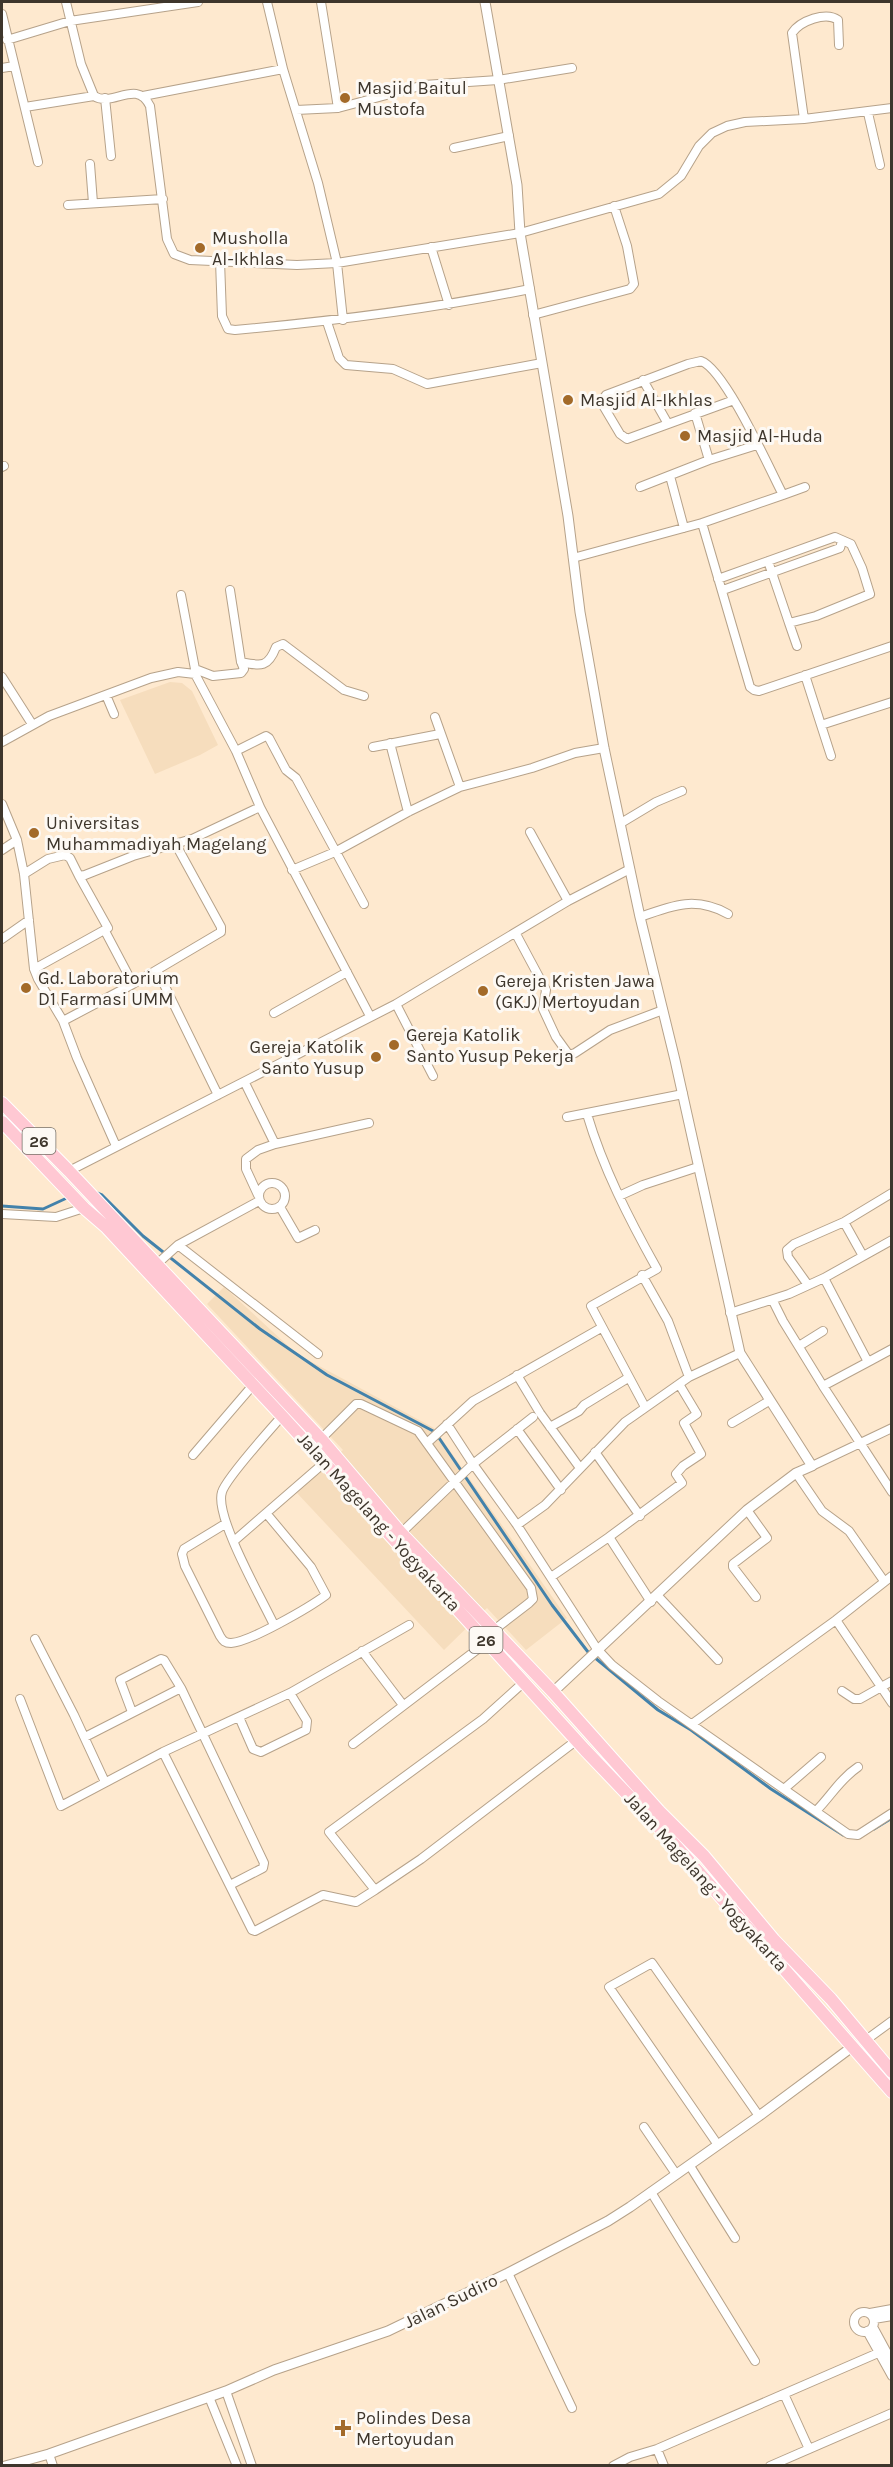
<svg xmlns="http://www.w3.org/2000/svg" width="893" height="2467" viewBox="0 0 893 2467" font-family="Karla,sans-serif">
  <rect width="100%" height="100%" fill="#fee9cf"/>
  <path fill="#f6ddbd" d="M170 682 182 683 192 691 218 745 200 755 155 774 120 700Z
    M224 1287 297 1354 434 1428 567 1618 526 1650 487 1608 444 1650 297 1493 343 1450 207 1304Z"/>
  <g fill="none" stroke-linecap="round" stroke-linejoin="round">
    <path stroke="#4382ab" stroke-width="3" d="M97 1193 102 1195 143 1236 260 1329 327 1375 435 1432 552 1605 588 1652 658 1710 691 1730 771 1789 843 1835
      M2 1206 43 1209 69 1197
      M874 1829 892 1818"/>
    <defs>
      <path id="minor" d="M66 2 81 64 94 96C113 108 136 78 150 106L167 239 174 254 190 260 297 265 337 263 520 233 659 194 681 176 699 146 712 133 727 126 745 122 804 119 892 108
        M267 2 283 69
        M321 2 338 108
        M2 14 38 162
        M7 40 70 21 198 2
        M2 68 14 66
        M143 96 283 69 318 183 337 263 343 320
        M105 98 111 156
        M25 107 94 96
        M296 110 338 108 424 85 498 80 572 68
        M868 113 880 165
        M804 119 792 33C800 21 826 11 838 20L839 45
        M454 148 509 136
        M90 164 93 203
        M68 205 163 199
        M431 247 449 305
        M220 261 222 316 228 329 235 330C334 321 432 309 530 289
        M533 315 630 289 634 284 627 246 614 206
        M327 322 339 358 346 365 393 369 427 384 542 363
        M643 380 668 424
        M695 413 709 460
        M2 467 4 466
        M670 476 684 528
        M640 487 709 460 757 445
        M783 495 805 487
        M702 523 783 495C770 470 725 369 701 361L688 364 606 395 601 402 620 434 627 439 734 400
        M573 558 702 523 750 687 754 690 759 691 892 646
        M718 579 835 537 851 544 862 568 870 594 816 616 789 623 768 561
        M230 590 241 662
        M723 590 840 548 842 541
        M181 595 195 669
        M789 623 797 646
        M195 673V669L213 676 241 673 244 669 241 662C261 666 268 668 276 647L283 644 344 690 364 696
        M805 675 821 725 892 702
        M2 677 32 724
        M106 695 114 714
        M435 717 460 787
        M821 725 831 756
        M2 742 49 716 151 678 178 672 195 674 236 751 260 807 370 1016
        M390 743 408 812
        M373 747 440 734
        M236 751 266 736 269 738 286 770 296 778 364 904
        M2 804 17 840 24 874 34 969 38 979 63 1021 77 1058 116 1146
        M621 823 656 802 682 791
        M530 832 568 901
        M2 850 17 840
        M292 870 335 852 408 812 460 787 532 768 575 753 604 748
        M24 874 48 859 65 855 70 858 79 876 85 875 133 856 192 839 260 807
        M640 917C673 905 696 896 728 914
        M105 931 133 984
        M516 934 546 990 543 1009 556 1037 569 1055 575 1053 610 1030 663 1010
        M2 939 29 920
        M34 969 108 928 79 876
        M157 970 218 1095
        M396 1004 433 1076
        M274 1013 347 972
        M63 1021 133 984 221 932V927L175 843
        M245 1083 275 1144 369 1123
        M587 1114C603 1168 629 1219 657 1269L591 1306 645 1407
        M567 1117 683 1094
        M69 1171 396 1004 568 901 630 869
        M259 1196a13 13 0 1 1 26 0a13 13 0 1 1-26 0Z
        M258 1195 246 1169V1159L258 1150 275 1144
        M619 1196 643 1185 698 1167
        M280 1207 298 1238 315 1230
        M2 1214 56 1217 84 1208
        M844 1222 863 1256
        M178 1245 318 1354
        M157 1264 178 1245 259 1201
        M642 1275 668 1321 689 1377
        M808 1285 788 1257 787 1250 794 1244 844 1222 892 1193
        M773 1301 783 1321 823 1386 868 1362 824 1278
        M730 1313 789 1294 824 1278 892 1240
        M799 1346 823 1331
        M868 1362 892 1349
        M517 1375 540 1413 580 1468
        M823 1386 892 1492
        M533 1417 473 1464 517 1525 597 1649 612 1665 658 1701 848 1834 858 1835 892 1813
        M732 1423 769 1401
        M550 1427 579 1411 584 1405 628 1378
        M517 1429 561 1490
        M321 1439 356 1404H361L418 1431 531 1588 533 1599 529 1603 494 1630
        M427 1443 473 1401 601 1328
        M595 1452 640 1516
        M193 1455 253 1385
        M812 1466 892 1428
        M796 1473 822 1511 849 1531 884 1581
        M747 1510 767 1538 733 1564V1567L756 1597
        M225 1524 184 1549 182 1554 185 1566 220 1636C223 1641 225 1643 231 1643 250 1642 310 1607 326 1595L311 1567 266 1513
        M517 1525 545 1505 625 1422 689 1377 740 1353
        M401 1533 473 1464 447 1424
        M234 1541 325 1462
        M551 1577 609 1537
        M657 1595 718 1660
        M651 1602 609 1537 682 1483 676 1474 683 1466 701 1454 684 1423 697 1414 679 1384
        M836 1620 892 1703
        M274 1625C262 1599 214 1516 222 1492 226 1478 270 1430 282 1416
        M35 1639 74 1715 105 1782
        M362 1651 403 1705
        M842 1691 854 1699H860L892 1681
        M20 1699 61 1806 163 1752 290 1693 409 1625
        M132 1712 120 1680 161 1659 164 1660 181 1688
        M239 1717 253 1749 261 1752 306 1730 307 1721 290 1693
        M692 1724 836 1620 892 1576
        M85 1737 181 1688 264 1863 263 1868 230 1885
        M353 1744 487 1642
        M163 1752 252 1930 255 1931 323 1895 356 1902 375 1890 329 1832 483 1719 524 1682
        M784 1789 821 1757
        M816 1811C831 1796 840 1779 858 1767
        M375 1890 421 1859 577 1740
        M866 2040 892 2021
        M644 2127 676 2174
        M718 2145 609 1987 652 1963 759 2116
        M690 2166 735 2238
        M651 2192 755 2361
        M508 2273 572 2408
        M854 2322a10 10 0 1 1 20 0a10 10 0 1 1-20 0Z
        M870 2313 892 2309
        M874 2319 892 2316
        M873 2327 892 2362
        M867 2331 892 2376
        M226 2391 252 2466
        M784 2394 809 2449
        M209 2397 237 2466
        M657 2449 664 2466
        M49 2454 53 2466
        M613 2466 630 2457 657 2449 885 2350
        M770 2466 892 2413"/>
      <path id="tertiary" d="M485 2 517 185 520 233 568 516 580 612 604 748 640 917 675 1060 740 1353 812 1466 796 1473 747 1510 553 1692
        M5 2466 49 2454 226 2391 274 2370 388 2331 508 2273 608 2221 630 2207 759 2116 852 2047"/>
      <path id="trunk" d="M2 1103 69 1171 321 1439 401 1533 553 1692 659 1811 704 1856 774 1940 831 1999 892 2072
        M2 1122 84 1208 106 1227 282 1416 585 1750 668 1837 892 2092"/>
    </defs>
    <use href="#minor" stroke="#b6a28a" stroke-width="10"/>
    <use href="#tertiary" stroke="#b6a28a" stroke-width="11"/>
    <use href="#trunk" stroke="#fff" stroke-width="14"/>
    <use href="#minor" stroke="#fff" stroke-width="8"/>
    <use href="#tertiary" stroke="#fff" stroke-width="9"/>
    <use href="#trunk" stroke="#ffc8d3" stroke-width="12"/>
  </g>
  <g fill="#a36a29" stroke="#fdf9f4" stroke-width="2">
    <circle cx="345" cy="98" r="6"/>
    <circle cx="200" cy="248" r="6"/>
    <circle cx="568" cy="400" r="6"/>
    <circle cx="685" cy="436" r="6"/>
    <circle cx="34" cy="833" r="6"/>
    <circle cx="26" cy="988" r="6"/>
    <circle cx="483" cy="991" r="6"/>
    <circle cx="394" cy="1045" r="6"/>
    <circle cx="376" cy="1057" r="6"/>
    <path d="M340 2419h6v6h6v6h-6v6h-6v-6h-6v-6h6z"/>
  </g>
  <g text-anchor="middle" stroke-width="6" stroke-linejoin="round" paint-order="stroke">
    <g fill="#fdf9f4" stroke="#777068" stroke-width="1.5">
      <rect x="22.5" y="1128" width="33" height="26" rx="4.5"/>
      <rect x="469.5" y="1627" width="33" height="26" rx="4.5"/>
    </g>
    <g font-size="16" font-weight="bold" fill="#3e362c">
      <text x="39" y="1147">26</text>
      <text x="486" y="1646">26</text>
    </g>
    <g font-size="18" fill="#3e362c" stroke="#fdf9f4" text-anchor="start">
      <text x="357" y="94">Masjid Baitul<tspan x="357" dy="21">Mustofa</tspan></text>
      <text x="212" y="244">Musholla<tspan x="212" dy="21">Al-Ikhlas</tspan></text>
      <text x="580" y="406">Masjid Al-Ikhlas</text>
      <text x="697" y="442">Masjid Al-Huda</text>
      <text x="46" y="829">Universitas<tspan x="46" dy="21">Muhammadiyah Magelang</tspan></text>
      <text x="38" y="984">Gd. Laboratorium<tspan x="38" dy="21">D1 Farmasi UMM</tspan></text>
      <text x="495" y="987">Gereja Kristen Jawa<tspan x="495" dy="21">(GKJ) Mertoyudan</tspan></text>
      <text x="406" y="1041">Gereja Katolik<tspan x="406" dy="21">Santo Yusup Pekerja</tspan></text>
      <text x="364" y="1053" text-anchor="end">Gereja Katolik<tspan x="364" dy="21">Santo Yusup</tspan></text>
      <text x="356" y="2424">Polindes Desa<tspan x="356" dy="21">Mertoyudan</tspan></text>
    </g>
    <g font-size="18" fill="#3e362c" stroke="#fdf9f4">
      <text transform="translate(379 1522) rotate(48)" y="6">Jalan Magelang - Yogyakarta</text>
      <text transform="translate(706 1882) rotate(48)" y="6">Jalan Magelang - Yogyakarta</text>
      <text transform="translate(451 2301) rotate(-26)" y="6">Jalan Sudiro</text>
    </g>
  </g>
  <rect width="893" height="2467" fill="none" stroke="#3e362c" stroke-width="6"/>
</svg>
